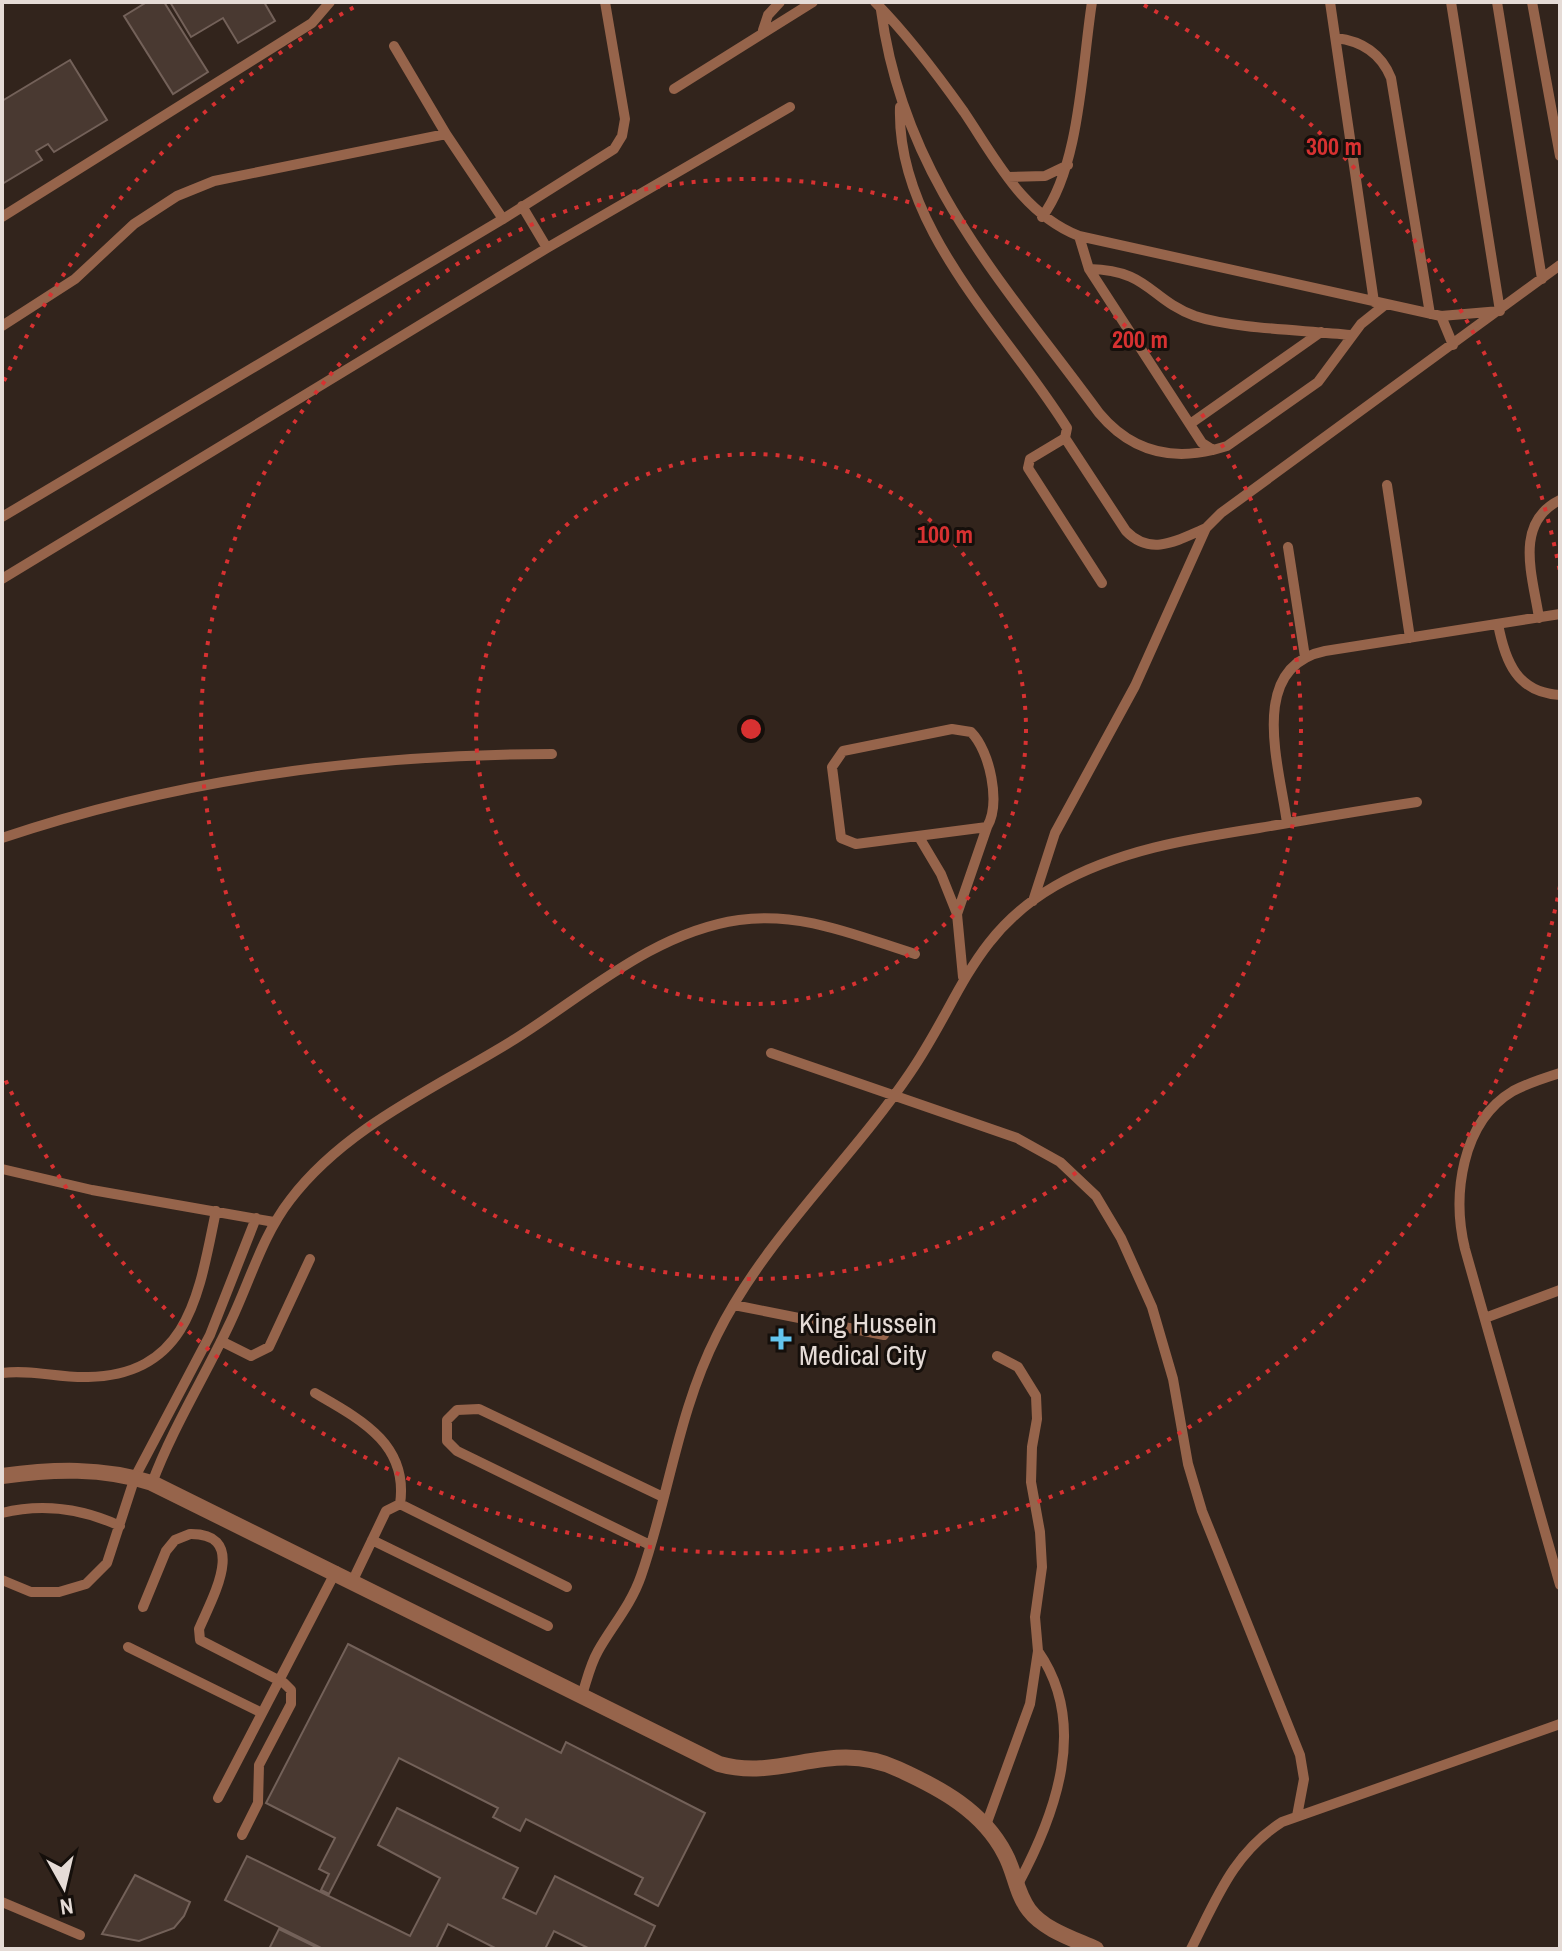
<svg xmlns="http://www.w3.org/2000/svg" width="1562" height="1951" viewBox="0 0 1562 1951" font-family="'Archivo Narrow',sans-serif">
  <rect width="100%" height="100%" fill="#32241c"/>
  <path fill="#493931" stroke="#736159" stroke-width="2" d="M147 2H164L208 72 173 94 124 16Z
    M170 2H264L275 21 238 43 223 18 191 37Z
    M70 60 107 120 54 152 48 144 36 151 42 160 2 184V101Z
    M348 1644 561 1753 566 1742 705 1813 658 1906 635 1894 643 1878 526 1819 520 1831 493 1817 498 1808 399 1758 329 1894 321 1890 329 1874 319 1869 335 1838 266 1803Z
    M397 1808 518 1868 503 1898 536 1914 555 1876 655 1926 644 1949H590L554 1931 545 1949H497L448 1924 436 1949H323L225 1900 247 1856 410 1936 440 1878 378 1845Z
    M135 1875 190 1902 184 1916 174 1928 139 1941 102 1934Z
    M279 1929 320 1949H269Z"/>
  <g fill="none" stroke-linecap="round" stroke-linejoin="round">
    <path stroke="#96644b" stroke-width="10" d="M875 2C908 35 937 74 964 112 997 161 1022 213 1079 236L1441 316 1500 311 1451 2
      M1330 2 1374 302
      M1497 2 1542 279
      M1532 2 1560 156
      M881 10C903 178 1003 282 1099 413 1129 449 1167 461 1213 450
      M763 30 768 15 780 2
      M1336 38C1362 41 1381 53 1391 78L1430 314
      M394 46 446 134 503 219
      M674 89 813 2
      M900 107C896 228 1006 330 1067 428L1065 438 1030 459 1028 468 1102 583
      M1008 177 1045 176 1068 165
      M522 206 547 248
      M2 217 312 23 330 2
      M1042 217C1080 167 1082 65 1092 2
      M1079 236 1089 269 1202 443 1213 450 1227 446 1318 382 1361 324 1386 304
      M1089 269C1149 270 1149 299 1195 316 1234 329 1307 330 1350 335
      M1441 316 1453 345
      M2 326 75 279 134 224 177 196 214 181 446 134
      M1190 424 1321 332
      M1065 438 1126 531C1151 557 1178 540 1206 528
      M1387 485 1410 638
      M2 517 503 219 614 149 622 136 625 119 605 2
      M1288 547 1305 657
      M2 579 547 248 790 107
      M1539 618C1533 577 1513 523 1560 500
      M1498 624C1505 661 1517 693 1560 695
      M952 729 971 732C990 751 1001 803 987 827L856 844 841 838 832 767 843 751Z
      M1287 823C1280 768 1246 667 1325 651L1560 614
      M919 837 941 874 957 914 963 977
      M2 838C181 778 364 754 552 754
      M1033 901 1055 833 1135 686 1206 528 1221 513 1560 265
      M957 914 987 827
      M771 1053 1017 1138 1060 1162 1096 1196 1121 1238 1152 1307 1173 1379 1188 1464 1202 1511 1300 1755 1304 1779 1297 1816
      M1560 1073C1544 1078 1528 1083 1513 1091 1461 1122 1452 1196 1465 1249L1560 1585
      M2 1169 92 1190 274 1222
      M734 1305 884 1335
      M1485 1318 1560 1290
      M221 1341 251 1356 269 1347 310 1259
      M2 1373C31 1369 58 1378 88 1377 190 1375 199 1292 216 1211
      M315 1393C360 1419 409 1444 400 1504
      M152 1483C173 1427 204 1378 229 1325 249 1284 262 1236 290 1200 346 1126 438 1087 515 1039 585 995 654 932 739 920 801 911 857 936 915 954
      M2 1513C43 1503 81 1508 120 1526
      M372 1540 548 1626
      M650 1545 457 1451 447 1441V1420L457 1410 479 1409 663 1497
      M2 1580 31 1592H59L86 1584 107 1563 135 1477 210 1335 256 1218
      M353 1580 386 1511 400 1504 567 1587
      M143 1607 166 1551 175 1540 190 1534C251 1533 210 1602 199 1629L200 1640 284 1683 291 1690V1704L259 1765 258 1803 242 1835
      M128 1647 262 1713
      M582 1695C587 1680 590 1665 598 1651 612 1626 631 1605 641 1576 669 1496 678 1412 717 1335 765 1238 850 1162 910 1073 960 1000 972 934 1055 886 1118 850 1188 839 1259 828 1311 819 1364 810 1417 802
      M218 1798 336 1571
      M986 1825 1030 1704 1038 1651 1035 1617 1042 1567 1040 1532 1031 1482 1032 1447 1037 1419 1036 1396 1018 1367 997 1356
      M1017 1886C1056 1814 1089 1724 1038 1651
      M2 1902 80 1935
      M1191 1949C1216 1900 1233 1853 1282 1822L1560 1724"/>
    <path stroke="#96644b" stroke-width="16" d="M2 1476C53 1469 102 1467 152 1483L719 1764C783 1782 830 1738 898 1769 940 1788 983 1811 1005 1854 1015 1872 1016 1893 1029 1910 1044 1930 1074 1939 1096 1949"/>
  </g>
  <g fill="none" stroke="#d73131" stroke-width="4" stroke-dasharray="4 8">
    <circle cx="751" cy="729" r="275"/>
    <circle cx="751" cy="729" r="550"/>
    <path d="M1560 886A824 824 0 0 1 4 1077M4 381A824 824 0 0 1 358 5M1144 5A824 824 0 0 1 1560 572"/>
  </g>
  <path fill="#64c5ee" stroke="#150f0b" stroke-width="3" d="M777 1327h8v8h8v8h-8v8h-8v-8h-8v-8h8z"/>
  <g text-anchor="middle" stroke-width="6" stroke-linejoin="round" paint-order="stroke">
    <g font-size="28" fill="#e5dbd6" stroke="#150f0b" text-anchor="start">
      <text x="799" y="1333">King Hussein<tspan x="799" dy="32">Medical City</tspan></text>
    </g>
  </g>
  <circle cx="751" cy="729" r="12" fill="#d73131" stroke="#150f0b" stroke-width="4"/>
  <g font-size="24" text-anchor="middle" font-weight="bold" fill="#d73131" stroke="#150f0b" stroke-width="6" stroke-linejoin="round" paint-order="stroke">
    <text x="1334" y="155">300 m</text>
    <text x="1140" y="348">200 m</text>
    <text x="945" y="543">100 m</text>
  </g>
  <rect width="1562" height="1951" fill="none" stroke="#e5dbd6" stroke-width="8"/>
  <g transform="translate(64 1887) rotate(172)" stroke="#150f0b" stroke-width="6" paint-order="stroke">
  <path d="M0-6L14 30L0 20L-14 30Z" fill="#e5dbd6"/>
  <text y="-12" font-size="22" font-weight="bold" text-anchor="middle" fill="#e5dbd6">N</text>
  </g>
</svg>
